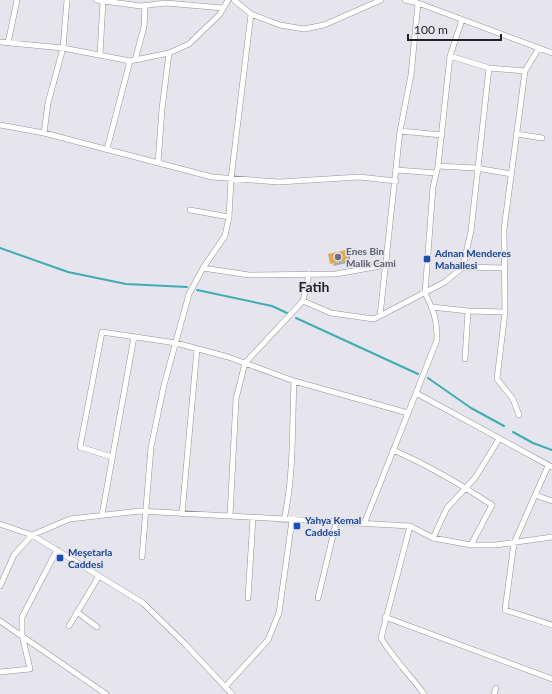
<svg xmlns="http://www.w3.org/2000/svg" width="552" height="694" viewBox="0 0 552 694" font-family="Lato,sans-serif">
  <defs>
    <filter id="shadow"><feDropShadow dx="3.5" dy="2" stdDeviation="0" flood-color="#0004"/></filter>
  </defs>
  <rect width="100%" height="100%" fill="#e6e4ec"/>
  <g fill="none" stroke-linecap="round" stroke-linejoin="round">
    <path stroke="#40acb3" stroke-width="2" d="M0 248 68 272 126 284 187 287
      M197 290 272 306 287 313
      M296 318 418 374
      M428 378 471 408 504 426
      M513 432 533 443 552 450"/>
  </g>
  <path fill="#e0ab54" filter="url(#shadow)" d="M346 250 348 260 330 264 328 254Z"/>
  <g fill="none" stroke-linecap="round" stroke-linejoin="round">
    <defs>
      <path id="minor" d="M96 0 141 6 166 3 223 8
        M234 0 251 14 280 25 304 29 324 25 381 0
        M405 0 418 3 552 53
        M0 42 63 48 130 61 169 53 189 44 220 14 228 0
        M8 43 17 0
        M100 55 103 1
        M450 56 489 68 525 71
        M135 60 144 27 145 5
        M0 125 44 133 212 177 279 182 359 177 396 181
        M400 131 442 135
        M44 133 48 103 63 48 67 0
        M517 134 542 138
        M107 149 130 61
        M158 163 162 109 169 53
        M438 166 476 168 511 174
        M397 170 436 173
        M190 210 229 217
        M463 267 471 231 489 68
        M203 268 249 275 336 274 386 265
        M303 301 331 313 374 319 445 282 463 267 505 268
        M432 307 468 311 505 312
        M380 316 400 131 411 75 418 3
        M465 359 468 311
        M416 393 552 467
        M519 415 513 399 497 379 505 312 504 229 525 71 539 48
        M393 450C428 465 460 484 492 505L471 545
        M112 457 80 447 102 332 176 343 228 357 294 381 408 413
        M548 466 514 543 505 610 552 625
        M535 495 552 501
        M182 514 197 349
        M102 515 134 337
        M230 516 236 399 245 363 303 301 309 274
        M284 520C294 475 292 426 294 381
        M0 524 32 535 143 603 184 643 232 694
        M364 524 437 340C437 320 434 311 425 293L433 187 438 166 450 56 462 20
        M410 526 381 638C393 658 410 675 424 694
        M433 538 447 508 475 478 499 439
        M142 557 151 447 164 385 189 294 203 268 225 236 229 217 231 179 251 14
        M0 586 14 555 32 535 70 519 140 511 410 526 433 538 471 545H496L552 537
        M248 598 253 518
        M318 598 336 523
        M77 612 97 627
        M385 617 552 679
        M0 621 106 694
        M69 626 99 576
        M0 672 30 669 22 635V617L57 550
        M225 687 268 640 279 613 292 520
        M494 694 496 688"/>
    </defs>
    <use href="#minor" stroke="#939299" stroke-width="6"/>
    <use href="#minor" stroke="#fff" stroke-width="5"/>
  </g>
  <circle fill="#6b7280" stroke="#e6e4ec" stroke-width="1.5" cx="338" cy="257" r="4"/>
  <g fill="#1a4fb4" stroke="#e6e4ec" stroke-width="1.5">
    <rect x="423" y="255" width="8" height="8" rx="2"/>
    <rect x="293" y="522" width="8" height="8" rx="2"/>
    <rect x="56" y="554" width="8" height="8" rx="2"/>
  </g>
  <g text-anchor="middle" stroke-width="3" stroke-linejoin="round" paint-order="stroke">
    <g font-size="10" font-weight="bold" fill="#5b616d" stroke="#e6e4ec" text-anchor="start">
      <text x="346" y="255">Enes Bin<tspan x="346" dy="12">Malik Cami</tspan></text>
    </g>
    <g font-size="10" font-weight="bold" fill="#164399" stroke="#e6e4ec" text-anchor="start">
      <text x="435" y="257">Adnan Menderes<tspan x="435" dy="12">Mahallesi</tspan></text>
      <text x="305" y="524">Yahya Kemal<tspan x="305" dy="12">Caddesi</tspan></text>
      <text x="68" y="556">Meşetarla<tspan x="68" dy="12">Caddesi</tspan></text>
    </g>
    <g font-size="14" font-weight="bold" fill="#232325" stroke="#e6e4ec">
      <text x="314" y="292">Fatih</text>
    </g>
  </g>
  <path d="M408 34v6h93v-6" fill="none" stroke="#232325" stroke-width="2"/>
  <text x="414" y="34" font-size="12" fill="#232325" stroke="#e6e4ec" stroke-width="3" paint-order="stroke">100 m</text>
</svg>
